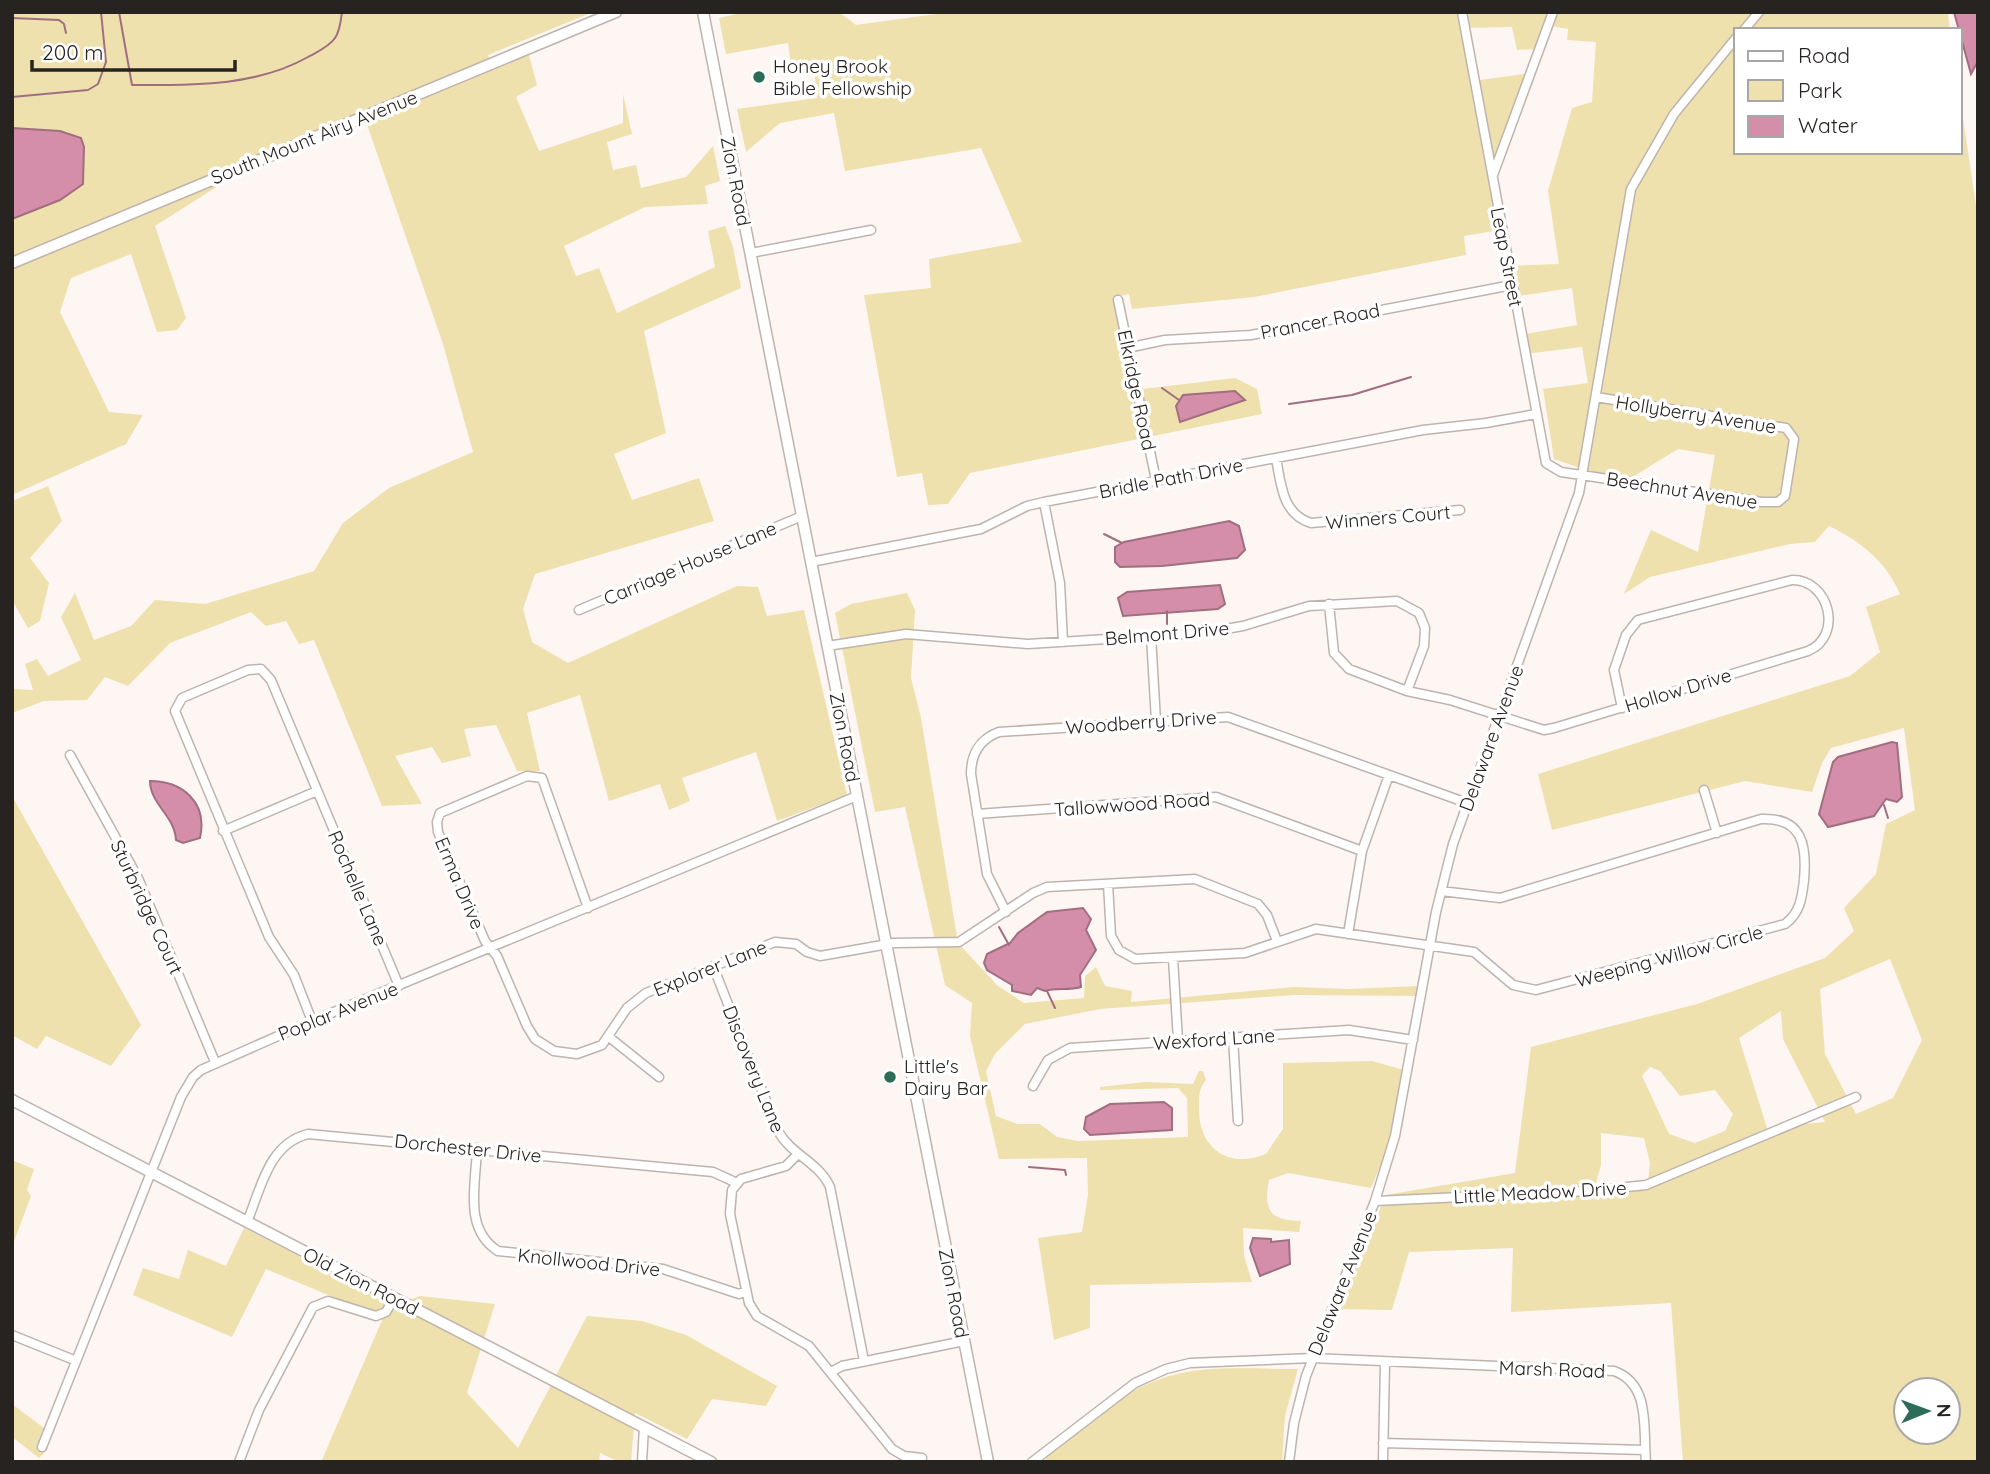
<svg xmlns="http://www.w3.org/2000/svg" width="1990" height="1474" viewBox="0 0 1990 1474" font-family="Quicksand,sans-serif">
  <rect width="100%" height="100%" fill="#fef6f3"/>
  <path fill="#eee1ad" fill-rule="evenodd" d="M12 12H593L488 55 491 63 527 48 537 85 516 97 539 151 623 123V94L632 134 607 142 613 170 636 165 641 188 686 177 713 146 720 181 705 186 708 204 645 207 564 246 576 276 599 268 617 313 715 267 708 231 725 226 733 247 741 288 644 331 666 433 614 454 632 500 699 478 714 521 535 574 523 609 532 642 568 663 737 586 758 587 767 616 804 610 847 795 777 821 756 752 682 778 690 801 669 810 660 784 609 801 580 695 527 713 540 771H517L496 725 464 729 471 756 442 763 432 747 395 756 422 804 382 806 314 640 299 644 286 621 266 626 251 612 170 643 128 686 105 677 87 700 44 701 12 713V689L33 690 25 664 37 659 48 676 81 660 61 617 75 593 94 640 131 626 155 600 205 604 314 571 343 523 389 488 473 452 443 344 364 116 264 157 155 226 186 318 177 330 157 332 131 254 71 278 60 312 109 412 143 415 126 444 12 495Z
    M746 12H839L856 25 950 12H1948L1950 30H1736V152H1960V98L1978 219V1462H1683L1671 1303 1511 1312 1513 1248 1409 1252 1392 1310 1338 1309 1386 1195 1515 1173 1531 1047 1697 1004 1825 958 1854 931 1844 908 1876 874 1886 824 1915 810 1904 728 1831 748 1822 763 1812 792 1745 781 1552 830 1538 774 1850 676 1880 652 1866 607 1900 594C1886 561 1860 541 1829 526L1815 542 1790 544 1650 577 1624 594 1651 530 1698 552 1715 455 1678 449 1626 481 1583 474 1577 467 1554 459 1543 389 1588 383 1582 347 1525 354 1520 335 1577 325 1572 288 1513 297 1507 266 1559 264 1548 191 1572 108 1592 102 1596 42 1567 40 1568 29 1545 25 1540 49 1517 50 1512 27 1463 28 1473 81 1531 73 1491 181 1500 230 1464 236 1466 255 1254 297 1132 309 1129 294 1115 297 1134 390 1235 378 1257 389 1262 414 970 473 948 504 928 505 922 473 897 477 864 295 931 288 929 259 1022 242 981 148 845 171 834 113 780 123 746 152 737 109 817 98 814 71 792 73 788 43 726 54 719 18ZM1890 959 1922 1040 1893 1098 1856 1114 1825 1054 1820 989ZM1781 1011 1783 1039 1825 1122 1767 1128 1739 1038ZM1650 1067 1660 1071 1680 1096 1715 1090 1733 1114 1725 1131 1695 1143 1669 1134 1642 1076ZM1601 1133 1644 1138 1650 1163 1648 1182 1595 1187 1601 1165ZM1906 1390H1948V1432H1906Z
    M48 486 62 521 30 558 49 583 40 621 28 628 12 600V501Z
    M907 593 915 610 911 678 921 718 958 943 998 986 1024 1003 1084 998 1085 976 1096 967 1105 986 1132 991 1131 1002 1294 987 1347 989 1418 986 1416 996 1294 995 1100 1009 1025 1024 995 1054 986 1071 996 1116 1017 1124H1040L1057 1137 1078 1141 1188 1137 1187 1098 1178 1088 1100 1090V1087L1145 1082 1193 1084 1199 1071H1203L1206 1080C1198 1090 1199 1098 1199 1111 1200 1150 1230 1169 1266 1154L1283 1129V1063L1372 1061 1404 1070 1387 1150 1371 1188 1288 1173 1269 1180C1263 1210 1270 1221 1301 1221L1299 1232 1243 1228 1244 1256 1252 1282 1090 1285V1328L1054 1340 1038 1238 1082 1232 1088 1195 1087 1158 999 1159 970 1036 972 1003 945 985 905 807 875 812 835 613 851 604Z
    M12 796 141 1025 111 1066 46 1036 37 1049 12 1035Z
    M12 1160 34 1169 27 1190 31 1196 12 1247Z
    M244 1228 395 1305 420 1296 495 1304 467 1393 518 1448 587 1316 642 1321 686 1335 777 1386 766 1406 712 1399 687 1439 635 1413 631 1462H619L600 1453 599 1462H321L383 1318 266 1269 232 1337 133 1295 143 1268 179 1279 188 1250 226 1266Z
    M1298 1369 1285 1416 1282 1462H1046L1044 1450C1090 1416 1142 1375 1201 1370 1233 1367 1266 1369 1298 1369Z
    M12 1404 48 1431V1449L39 1458 12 1437Z"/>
  <path fill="#d58ea9" stroke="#a16e80" stroke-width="2" d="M1954 12H1978V61L1971 74Z
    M12 128 60 131 81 138 84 147 83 184 60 200 12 219Z
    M1235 391 1245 400 1180 422 1176 406 1183 395Z
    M1229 521 1239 526 1245 550 1237 558 1162 566 1120 567 1115 562V547L1124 542Z
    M1220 585 1225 604 1218 609 1123 616 1118 598 1127 592Z
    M1892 742 1897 743 1902 797 1897 802 1886 799 1874 816 1828 827 1819 814 1833 762 1838 757Z
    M150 781C182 781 208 802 200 838L183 843 176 840C175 816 150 804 150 781Z
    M1083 908 1091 919 1086 930 1096 950 1080 975 1081 987C1068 991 1057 987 1045 991L1037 988 1031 995 1012 991V985L987 970 984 963 987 954 1010 943 1018 933 1047 912Z
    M1164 1102 1172 1108V1130L1090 1135 1084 1129 1086 1117 1110 1104Z
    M1253 1238 1271 1239V1242L1289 1240 1290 1264 1260 1276 1250 1248Z"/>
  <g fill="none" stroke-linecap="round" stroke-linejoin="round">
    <path stroke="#a16e80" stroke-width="2" d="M119 12 132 85C191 85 255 87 308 57 317 52 329 47 335 38 340 31 341 20 342 12
      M12 18 59 20 64 24 66 33
      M12 97 88 90 98 84 106 62 101 12
      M1162 388 1179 400
      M1289 404 1352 395 1411 377
      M1104 534 1122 543
      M1167 611V624
      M1884 805 1888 818
      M999 927 1009 945
      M1047 991 1055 1008
      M1029 1167 1065 1170 1066 1175"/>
    <defs>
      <path id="minor" d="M1462 12 1546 463 1561 472 1762 502H1778L1785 496 1794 439 1786 428 1596 397
        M1744 30 1759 12
        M1493 175 1553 12
        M751 253 871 230
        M1118 300 1156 480
        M1127 348 1165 340 1251 335 1512 285
        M1276 458C1281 484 1282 514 1311 523L1460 510
        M1044 502 1060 583 1063 642
        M811 562 981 529 1027 506 1044 502 1423 430 1486 423 1536 414
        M1329 604 1334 653 1349 669 1407 691 1450 700 1544 730 1554 728 1808 651C1844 636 1829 579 1792 580L1638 620 1626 635 1614 670 1622 708
        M579 610 802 516
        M1151 636 1156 721
        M827 646 906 634 1028 644 1202 633 1243 626 1309 606 1397 601 1419 613 1425 628 1424 646 1407 691
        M70 755 138 878 215 1062
        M1704 790 1717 833
        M977 814 1216 797 1362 851
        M223 831 317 791
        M1108 884 1111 936 1119 950 1135 959 1245 953 1316 929 1474 952 1513 985 1536 990 1785 924C1800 913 1802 898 1804 880 1807 846 1803 817 1761 819L1500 898 1441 891
        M588 908 542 778 527 776 440 813 437 822 438 832 485 941 497 956 527 1026 535 1039 554 1051 577 1054 602 1045 627 1008 646 993 775 942 796 944 807 952 820 956 894 943 959 942 1033 893 1047 887 1195 879 1258 904 1267 915 1277 941
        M1006 912 987 874 971 774C971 754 980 739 999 732L1228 717 1467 803
        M1348 934 1362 851 1389 775
        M1173 958 1178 1041
        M713 966 778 1131C791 1155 819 1162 830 1187L864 1361
        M312 1021 294 975 269 937 175 711 182 698 248 670 261 669 271 680 399 986
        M609 1037 659 1077
        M1233 1038 1238 1121
        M1033 1086 1048 1060 1070 1048 1349 1030 1413 1040
        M477 1148C476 1184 463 1229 498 1251L663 1269 739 1294 746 1291
        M798 1154 786 1166 741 1179 732 1190 730 1214 749 1303 757 1316 809 1346 892 1449 904 1456 922 1458
        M1375 1201 1589 1191 1646 1185 1856 1097
        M247 1222C261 1189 268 1144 308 1134L713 1172 737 1183
        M12 1335 74 1360
        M831 1372 842 1366 964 1341
        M1383 1443 1645 1450
        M42 1447 181 1097 193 1077 201 1070 312 1021 857 796
        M239 1462 259 1410 313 1307 328 1301 376 1316 386 1312 394 1298
        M642 1462 644 1427
        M1032 1462 1135 1383 1166 1369 1190 1363 1312 1358 1614 1371C1651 1384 1643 1429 1646 1462
        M1289 1462 1294 1423 1306 1376 1375 1201 1395 1136 1436 912 1453 844 1579 493 1631 189 1674 114 1736 38
        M1383 1462 1385 1363"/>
      <path id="tertiary" d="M703 12 988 1462
        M12 263 616 12
        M12 1100 711 1462"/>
    </defs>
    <use href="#minor" stroke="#bfb3ae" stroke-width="11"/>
    <use href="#tertiary" stroke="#bfb3ae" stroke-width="13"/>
    <use href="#minor" stroke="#fff" stroke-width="8"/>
    <use href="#tertiary" stroke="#fff" stroke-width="10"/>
  </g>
  <g fill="#2d6c59" stroke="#fff" stroke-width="2.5">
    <circle cx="759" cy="77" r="7"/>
    <circle cx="890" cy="1077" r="7"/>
  </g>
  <g text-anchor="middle" stroke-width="7" stroke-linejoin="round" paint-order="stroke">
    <g font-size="19" fill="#272321" stroke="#fff" text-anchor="start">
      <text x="773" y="73">Honey Brook<tspan x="773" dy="22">Bible Fellowship</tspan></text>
      <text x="904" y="1073">Little's<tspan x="904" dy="22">Dairy Bar</tspan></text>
    </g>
    <g font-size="19" fill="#272321" stroke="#fff">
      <text transform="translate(314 137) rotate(-22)" y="7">South Mount Airy Avenue</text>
      <text transform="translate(736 181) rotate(79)" y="7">Zion Road</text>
      <text transform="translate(1507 257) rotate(79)" y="7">Leap Street</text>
      <text transform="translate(1320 321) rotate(-11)" y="7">Prancer Road</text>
      <text transform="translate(1137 390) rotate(78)" y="7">Elkridge Road</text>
      <text transform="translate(1696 414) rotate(9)" y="7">Hollyberry Avenue</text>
      <text transform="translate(1171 478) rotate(-11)" y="7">Bridle Path Drive</text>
      <text transform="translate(1682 490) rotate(9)" y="7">Beechnut Avenue</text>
      <text transform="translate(1388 517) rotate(-5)" y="7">Winners Court</text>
      <text transform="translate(690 563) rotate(-23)" y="7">Carriage House Lane</text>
      <text transform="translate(1167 633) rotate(-5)" y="7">Belmont Drive</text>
      <text transform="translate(1678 690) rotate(-17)" y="7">Hollow Drive</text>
      <text transform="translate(1141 722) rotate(-4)" y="7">Woodberry Drive</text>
      <text transform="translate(845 737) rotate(79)" y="7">Zion Road</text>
      <text transform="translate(1491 738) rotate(-70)" y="7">Delaware Avenue</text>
      <text transform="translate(1132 804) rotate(-4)" y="7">Tallowwood Road</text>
      <text transform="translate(460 883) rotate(67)" y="7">Erma Drive</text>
      <text transform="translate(358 888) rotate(67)" y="7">Rochelle Lane</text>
      <text transform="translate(147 907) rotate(65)" y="7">Sturbridge Court</text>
      <text transform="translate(1669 956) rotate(-15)" y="7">Weeping Willow Circle</text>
      <text transform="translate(710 968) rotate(-22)" y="7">Explorer Lane</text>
      <text transform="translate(338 1011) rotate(-22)" y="7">Poplar Avenue</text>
      <text transform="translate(1214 1039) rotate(-4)" y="7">Wexford Lane</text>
      <text transform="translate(754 1069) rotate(68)" y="7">Discovery Lane</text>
      <text transform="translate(468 1148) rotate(6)" y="7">Dorchester Drive</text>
      <text transform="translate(1540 1192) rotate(-3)" y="7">Little Meadow Drive</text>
      <text transform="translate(589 1262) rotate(6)" y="7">Knollwood Drive</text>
      <text transform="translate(361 1281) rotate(27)" y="7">Old Zion Road</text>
      <text transform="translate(1342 1283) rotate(-68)" y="7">Delaware Avenue</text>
      <text transform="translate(954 1293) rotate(79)" y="7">Zion Road</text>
      <text transform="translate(1552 1369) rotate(2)" y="7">Marsh Road</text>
    </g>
  </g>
  <rect width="1990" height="1474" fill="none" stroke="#272321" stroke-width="28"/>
  <rect x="1734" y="28" width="228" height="126" fill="#ffffff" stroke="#a9a7a6" stroke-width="2"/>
  <rect x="1748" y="51" width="35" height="10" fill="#ffffff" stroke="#a9a7a6" stroke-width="2"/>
  <text x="1798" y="63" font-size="21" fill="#272321">Road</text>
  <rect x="1748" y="80" width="35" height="21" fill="#eee1ad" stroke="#a9a7a6" stroke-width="2"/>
  <text x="1798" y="98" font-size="21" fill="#272321">Park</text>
  <rect x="1748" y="116" width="35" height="21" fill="#d58ea9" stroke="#a9a7a6" stroke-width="2"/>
  <text x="1798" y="133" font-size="21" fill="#272321">Water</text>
  <g transform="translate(1927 1411) rotate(89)"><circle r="33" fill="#ffffff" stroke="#a9a7a6" stroke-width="2"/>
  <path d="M0-5L12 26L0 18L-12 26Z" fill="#2d6c59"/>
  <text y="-10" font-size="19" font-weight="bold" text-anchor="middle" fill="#272321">N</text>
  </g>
  <path d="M32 60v10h203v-10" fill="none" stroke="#272321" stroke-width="3.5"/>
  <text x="42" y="60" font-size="21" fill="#272321" stroke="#ffffff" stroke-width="5" paint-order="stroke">200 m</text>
</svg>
